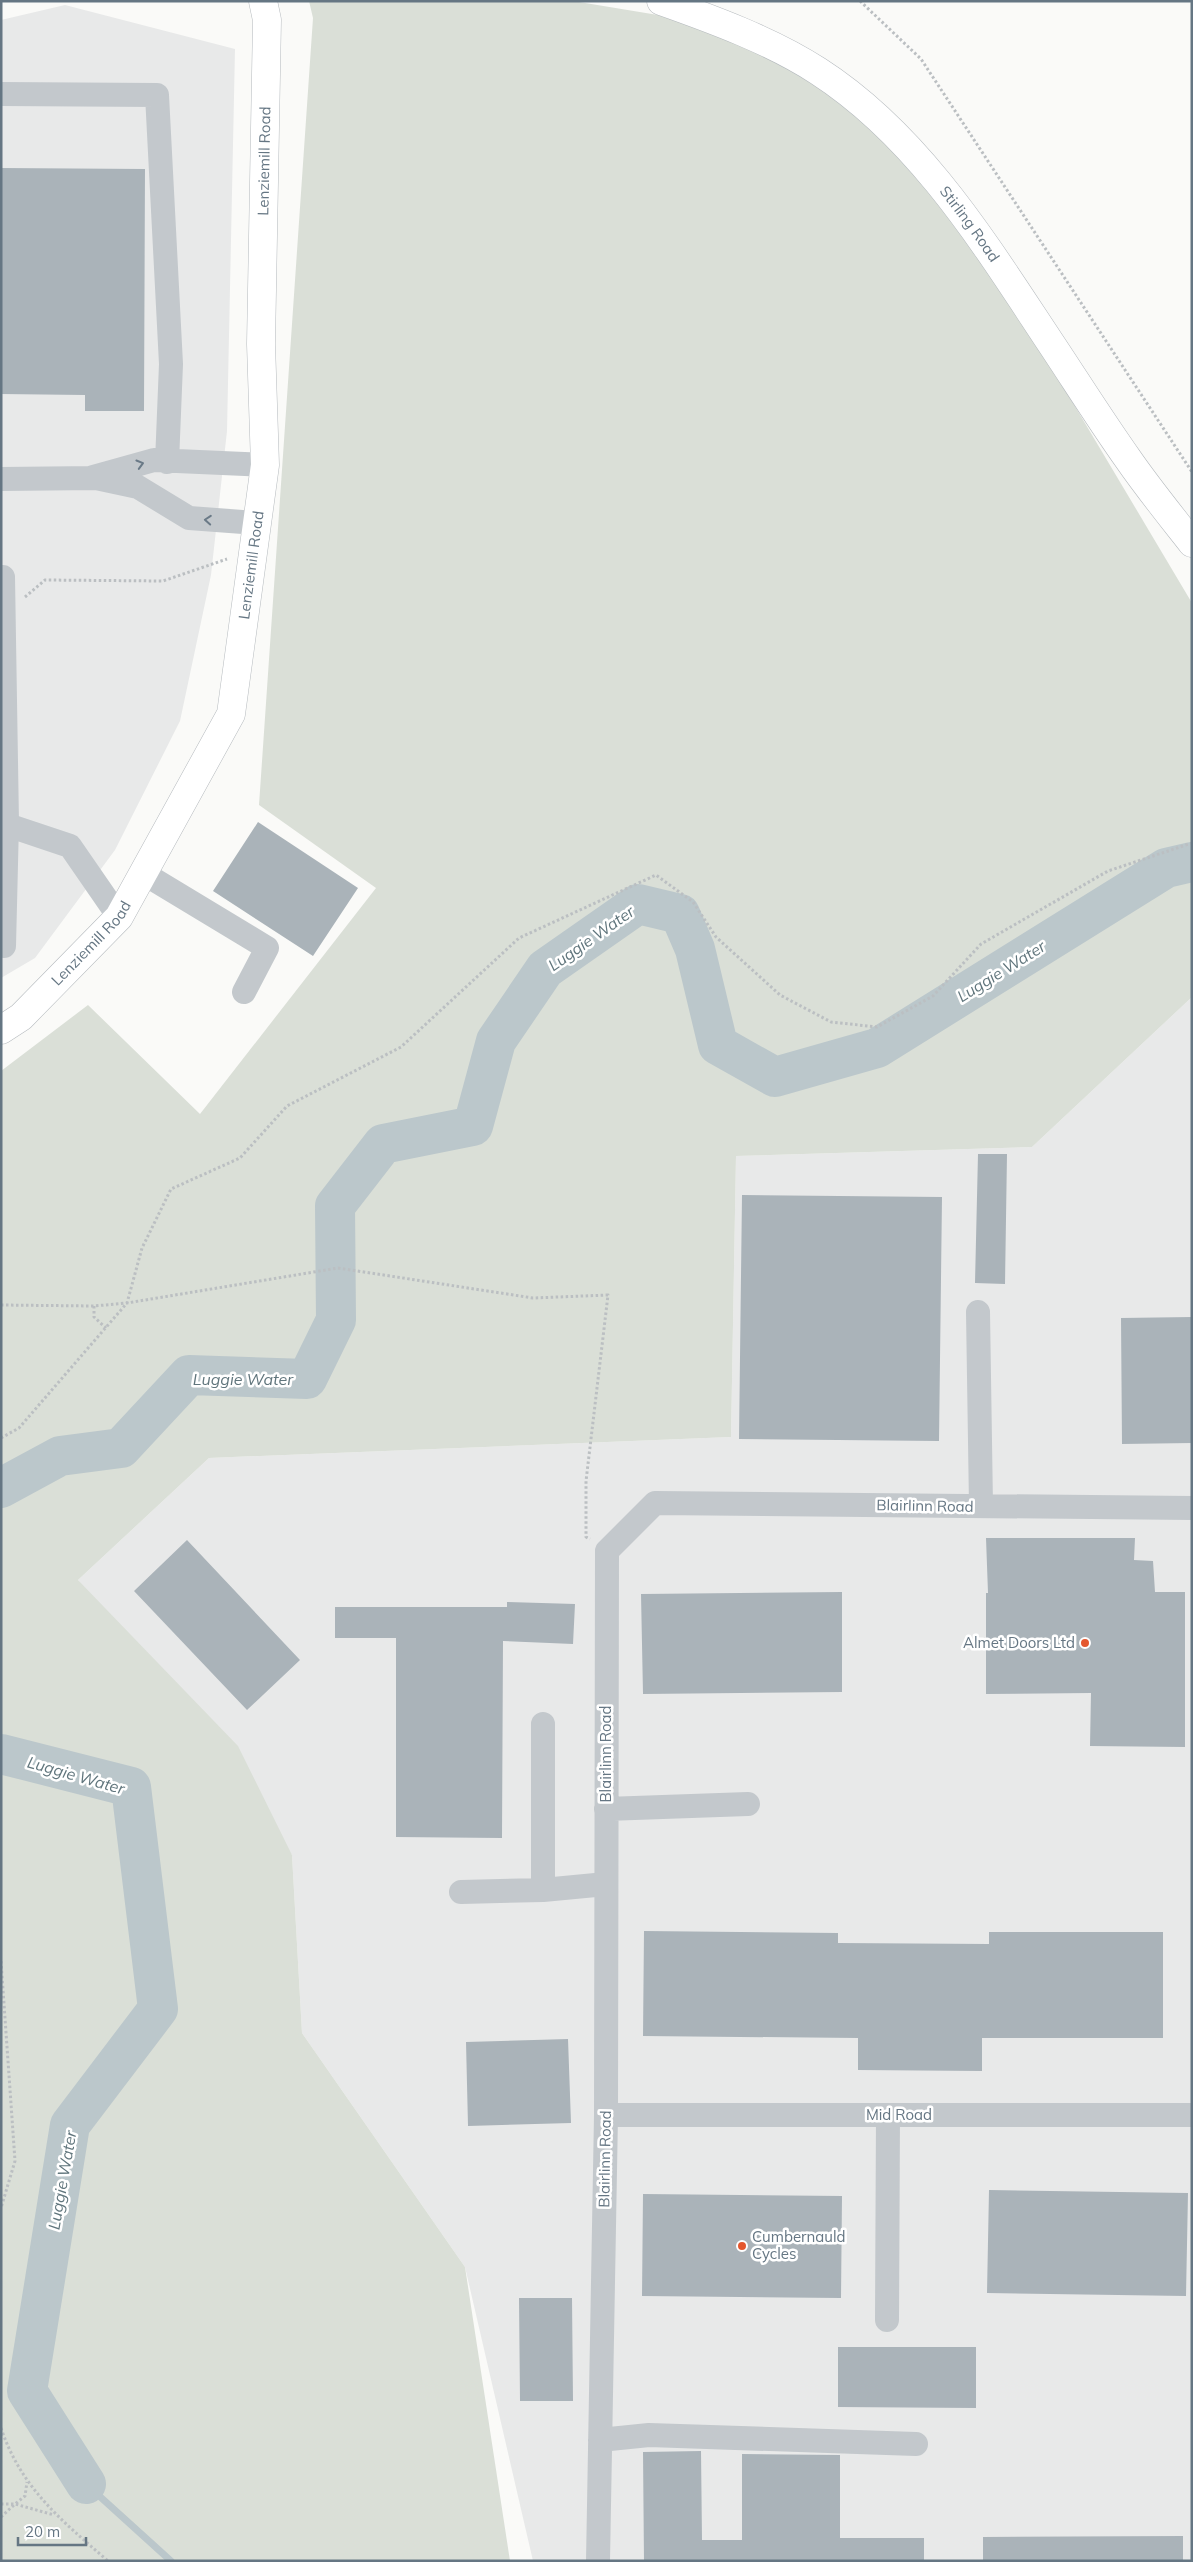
<svg xmlns="http://www.w3.org/2000/svg" width="1193" height="2562" viewBox="0 0 1193 2562" font-family="Mulish,sans-serif">
  <rect width="100%" height="100%" fill="#fafaf8"/>
  <path fill="#e8e9e9" d="M65 5 235 49 227 431 211 575 180 721 115 850 35 958 1 978V20Z
    M1192 997V2561H533L465 2267 302 2033 292 1855 78 1580 209 1458 731 1437 736 1156 1032 1147Z"/>
  <path fill="#dadfd7" d="M309 1H573L664 16 773 58 862 117 927 178 1001 282 1192 603V997L1032 1147 736 1156 731 1437 209 1458 78 1580 238 1746 292 1855 302 2033 465 2267 510 2561H1V1071L88 1005 200 1114 376 888 259 805 313 18Z"/>
  <g fill="none" stroke-linecap="round" stroke-linejoin="round">
    <path stroke="#bbc7cb" stroke-width="7" d="M86 2484 171 2561"/>
    <path stroke="#bbc7cb" stroke-width="40" d="M1 1488 60 1456 121 1448 189 1375 307 1379 336 1320 335 1206 383 1144 473 1126 496 1041 545 969 638 904 680 914 695 949 718 1045 775 1077 877 1048 1166 868 1192 862
      M1 1754 131 1787 158 2009 70 2125 27 2391 86 2484"/>
  </g>
  <path fill="#aab3b9" d="M1 168 145 169 144 411H85V395L1 394Z
    M258 822 358 888 313 956 213 891Z
    M978 1154H1007L1005 1284 975 1283Z
    M742 1195 942 1197 939 1441 739 1439Z
    M1192 1317V1443L1122 1444 1121 1318Z
    M986 1538H1135L1134 1560 1153 1561 1155 1592H1185V1747L1090 1746 1091 1693 986 1694V1593H988Z
    M187 1540 300 1660 247 1710 134 1591Z
    M842 1592V1692L643 1694 641 1594Z
    M507 1602 575 1604 573 1644 503 1641 502 1838 396 1837V1638H335V1607H507Z
    M644 1931 838 1933V1943L989 1944V1932H1163V2038H982V2071L858 2070V2038L643 2036Z
    M568 2039 571 2123 468 2126 466 2042Z
    M989 2190 1188 2193 1186 2296 987 2293Z
    M643 2194 842 2196 841 2298 642 2296Z
    M519 2298H572L573 2401H520Z
    M838 2347H976V2408L838 2407Z
    M701 2451 702 2540H742V2454L840 2455V2538H924V2561H644L643 2452Z
    M1183 2536V2561H983V2537Z"/>
  <g fill="none" stroke-linecap="round" stroke-linejoin="round">
    <defs>
      <g id="major">
        <path id="s1" d="M661 1C712 19 772 41 818 71 919 136 985 244 1050 342 1076 381 1101 421 1128 459 1148 488 1170 515 1192 543"/>
        <path id="s2" d="M1 1030 21 1017 119 917 231 714 265 465 261 344 267 20 263 1"/>
      </g>
    </defs>
    <use href="#major" stroke="#b5babe" stroke-width="29"/>
    <path stroke="#bbbfc2" stroke-width="3" stroke-dasharray="2.5 2.5" stroke-linecap="butt" d="M860 1 921 59 1192 472
      M25 597 45 580 163 581 227 559
      M1 1305 94 1306 127 1303 338 1268 533 1298 608 1295 586 1481V1537L590 1539
      M94 1306V1317L106 1328
      M1 1438 19 1428 127 1303 142 1248 171 1189 240 1158 287 1106 401 1047 519 938 656 875 693 902 716 937 780 995 831 1022 877 1027 933 996 981 944 1108 871 1192 843
      M1 1961 15 2161 1 2208
      M1 2428C21 2488 62 2521 108 2561
      M1 2504H15L25 2496 27 2482
      M1 2517 15 2504 54 2515"/>
    <path stroke="#c3c8cc" stroke-width="24" d="M1 94 157 95 171 364 167 462
      M93 477 154 460 265 465
      M96 478 138 487 189 518 257 523
      M1 479 97 478
      M3 577 7 823 4 946
      M1 823 70 846 119 917
      M143 873 267 948 244 992
      M978 1312 981 1506
      M543 1724V1890
      M606 1809 748 1804
      M461 1892 543 1890 606 1884
      M606 2115H1192
      M887 2320 888 2115
      M600 2440 649 2435 916 2444
      M598 2561 606 2115 607 1551 655 1503 1192 1508"/>
    <use href="#major" stroke="#fff" stroke-width="28"/>
  </g>
  <defs><path id="oneway-chevron" d="M-2-3.5L2.5 0L-2 3.5" fill="none" stroke-width="1.6" stroke-linecap="round" stroke-linejoin="round" transform="scale(1.25)"/></defs>
  <g stroke="#6a7a87">
    <use href="#oneway-chevron" transform="translate(140 464) rotate(-16)"/>
    <use href="#oneway-chevron" transform="translate(208 520) rotate(-176)"/>
  </g>
  <g fill="#e4572e" stroke="#fff" stroke-width="2">
    <circle cx="1085" cy="1643" r="5"/>
    <circle cx="742" cy="2246" r="5"/>
  </g>
  <g text-anchor="middle" stroke-width="5" stroke-linejoin="round" paint-order="stroke">
    <g font-size="15" fill="#657683" stroke="#fff">
      <text dy="5" stroke="none"><textPath href="#s2" startOffset="951">Lenziemill Road</textPath></text>
      <text dy="5" stroke="none"><textPath href="#s1" startOffset="389">Stirling Road</textPath></text>
      <text dy="5" stroke="none"><textPath href="#s2" startOffset="546">Lenziemill Road</textPath></text>
      <text dy="5" stroke="none"><textPath href="#s2" startOffset="126">Lenziemill Road</textPath></text>
      <text transform="translate(925 1506) rotate(1)" y="5">Blairlinn Road</text>
      <text transform="translate(606 1754) rotate(-90)" y="5">Blairlinn Road</text>
      <text x="899" y="2120">Mid Road</text>
      <text transform="translate(605 2159) rotate(-89)" y="5">Blairlinn Road</text>
    </g>
    <g font-size="15" fill="#657683" stroke="#fff" text-anchor="end">
      <text x="1075" y="1648">Almet Doors Ltd</text>
      <text x="752" y="2242" text-anchor="start">Cumbernauld<tspan x="752" dy="17">Cycles</tspan></text>
    </g>
    <g font-size="16" font-style="italic" fill="#60757c" stroke="#fff">
      <text transform="translate(591 938) rotate(-35)" y="6">Luggie Water</text>
      <text transform="translate(1001 971) rotate(-32)" y="6">Luggie Water</text>
      <text x="243" y="1385">Luggie Water</text>
      <text transform="translate(76 1775) rotate(16)" y="6">Luggie Water</text>
      <text transform="translate(62 2180) rotate(-80)" y="6">Luggie Water</text>
    </g>
  </g>
  <rect width="1193" height="2562" fill="none" stroke="#657683" stroke-width="5"/>
  <path d="M18 2537v8h68v-8" fill="none" stroke="#657683" stroke-width="2.5"/>
  <text x="25" y="2537" font-size="15" fill="#657683" stroke="#ffffff" stroke-width="4" paint-order="stroke">20 m</text>
</svg>
